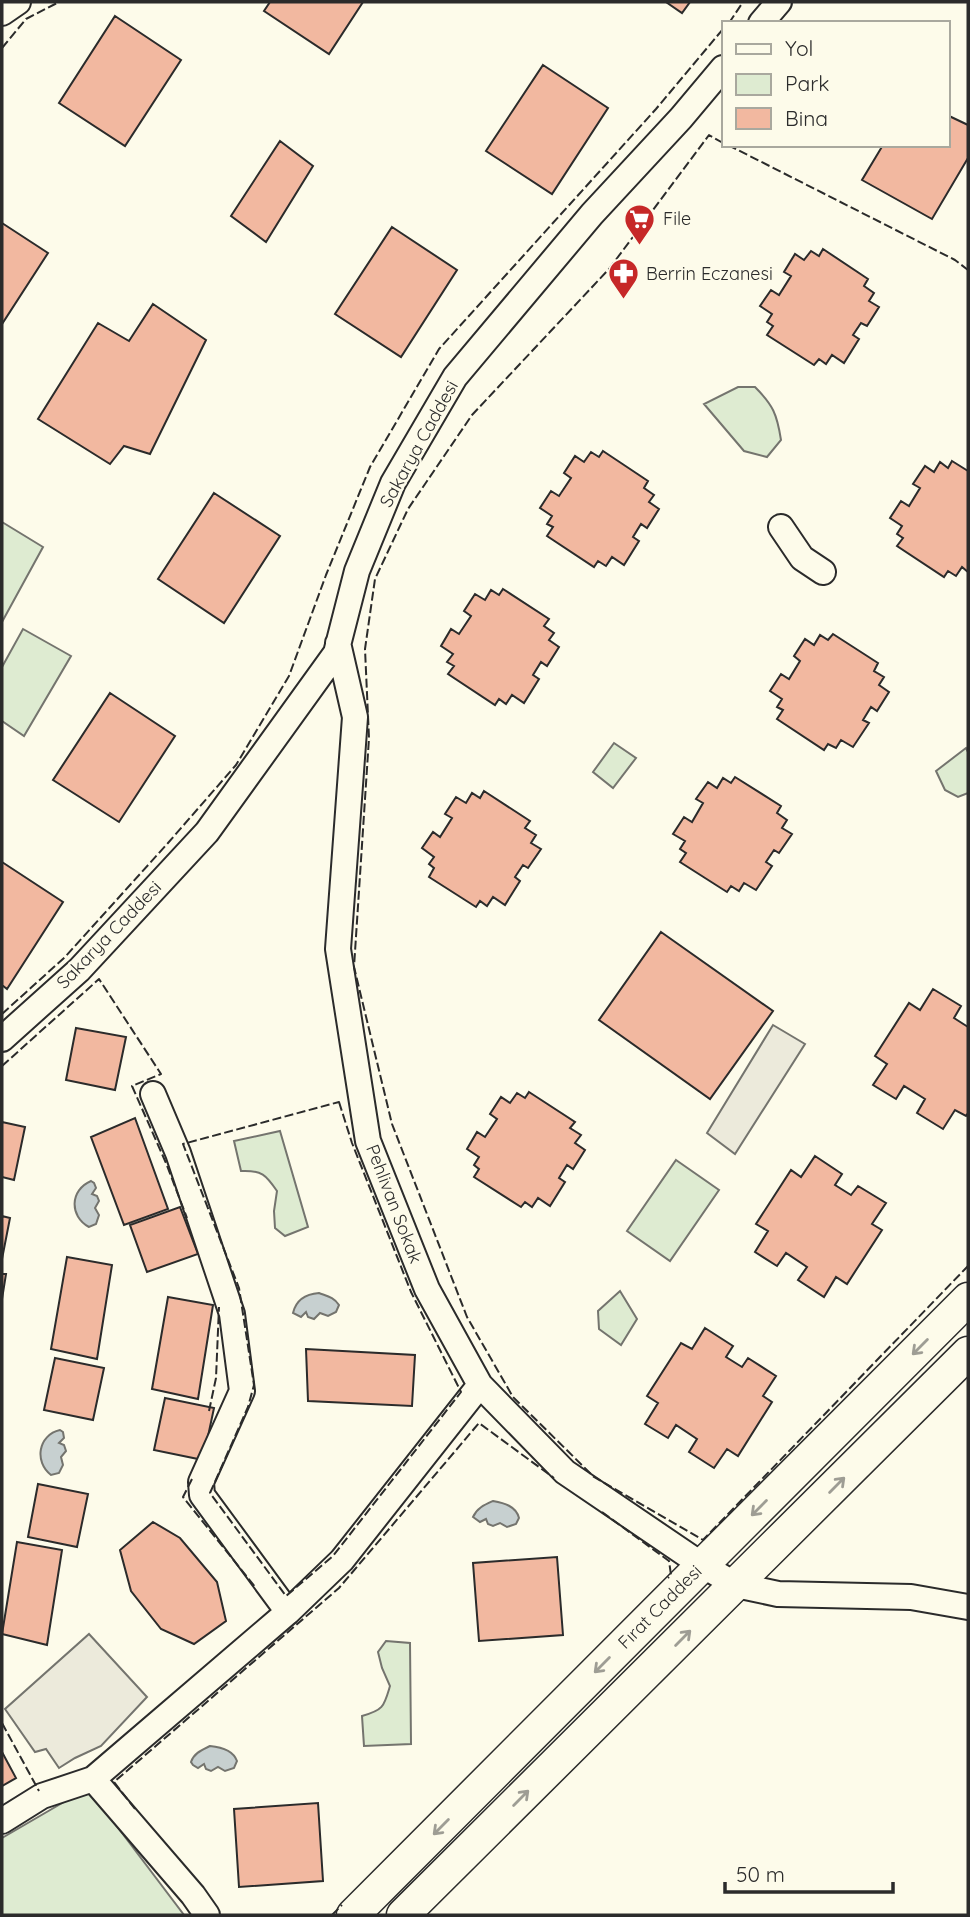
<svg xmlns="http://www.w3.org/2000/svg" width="970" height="1917" viewBox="0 0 970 1917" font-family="Quicksand,sans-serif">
  <rect width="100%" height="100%" fill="#fdfbea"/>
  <path fill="#deebd1" stroke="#74746e" stroke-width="2" d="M738 387H755C773 405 777 414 781 440L767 457 744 451 704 404Z
    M2 522 43 547 2 622Z
    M23 629 71 656 24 736 2 721V667Z
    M614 743 636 758 613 788 593 772Z
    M966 748 968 752V793L958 797 945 790 936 771Z
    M280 1131 308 1227 285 1236 275 1228 274 1211 277 1191C266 1175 262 1170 241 1171L234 1141Z
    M676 1160 719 1190 670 1261 627 1231Z
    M620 1291 637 1319 621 1345 599 1329 598 1311Z
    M386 1641 410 1643 411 1744 364 1746 362 1716C384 1710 384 1706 390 1686L382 1668 378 1652Z
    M88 1788 184 1915H2V1838Z"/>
  <path fill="#eceadb" stroke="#74746e" stroke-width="2" d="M773 1025 805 1044 735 1154 707 1133Z
    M89 1634 147 1697 101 1746 75 1758 59 1768 46 1749 35 1752 5 1709Z"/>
  <path fill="#c7d0d0" stroke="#74746e" stroke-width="2" d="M91 1181 94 1183 96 1188 92 1194 97 1196 99 1201 95 1208 99 1215 96 1224 89 1227C69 1216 70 1190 91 1181Z
    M319 1293C327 1296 334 1297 339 1305L336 1312 328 1316 320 1313 314 1319 308 1317 306 1312 301 1317 293 1313C296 1300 306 1294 319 1293Z
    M60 1430 63 1432 64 1438 59 1443 64 1445 66 1451 61 1457 63 1465 59 1473 51 1475C34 1462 38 1435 60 1430Z
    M493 1501C504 1503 516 1506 519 1518L516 1524 507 1527 500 1523 493 1526 488 1524 486 1519 480 1522 473 1517C477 1508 484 1505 493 1501Z
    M210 1746C221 1747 233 1750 237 1761L234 1768 225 1771 218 1767 211 1771 206 1769 204 1764 198 1768 193 1765 191 1762C194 1753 202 1750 210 1746Z"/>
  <path fill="#f2b8a0" stroke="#2b2b2b" stroke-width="2" d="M270 2H363L329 54 264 11Z
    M666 2H690L682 13Z
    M115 16 181 60 125 146 59 103Z
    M543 65 608 108 552 194 486 151Z
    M947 115 968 125V158L932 219 862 180 883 145H947Z
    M280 141 313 166 266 242 231 216Z
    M2 223 48 253 2 324Z
    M392 227 457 270 401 357 335 314Z
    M823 249 868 279 864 286 874 293 869 301 879 307 867 326 861 323 853 335 859 339 844 363 832 355 826 364 819 359 814 365 767 335 773 326 767 322 772 314 760 306 771 290 779 295 791 276 784 272 795 254 804 260 811 251 819 256Z
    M153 304 206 340 150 454 124 446 110 464 38 419 98 323 129 341Z
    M603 451 648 481 644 488 654 495 649 502 659 509 647 528 641 524 633 537 639 541 624 565 612 557 606 566 598 561 594 567 547 536 553 527 547 524 552 516 540 508 551 491 559 496 571 478 564 473 575 456 584 462 591 452 599 457Z
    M952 461 968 471V572L962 567 956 576 948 571 944 577 897 546 903 538 897 534 902 526 890 518 901 501 909 506 920 488 913 484 925 466 934 472 940 462 948 468Z
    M214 493 280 536 224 623 158 579Z
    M503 589 549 619 544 626 554 633 549 640 559 647 547 666 541 662 533 675 539 679 524 703 512 695 506 704 499 699 495 705 448 674 454 666 447 662 453 654 441 646 451 629 459 634 471 616 464 611 475 594 485 600 491 590 499 595Z
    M833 634 878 663 874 671 884 677 879 685 889 692 877 711 871 707 863 720 869 723 853 747 841 740 836 748 828 744 824 750 777 719 783 710 777 707 782 699 770 691 781 674 789 679 800 661 794 656 805 639 814 645 820 635 828 640Z
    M110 693 175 736 119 822 53 780Z
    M735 777 781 806 777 813 787 820 782 828 792 834 779 853 774 850 766 862 772 866 756 890 744 883 739 891 731 886 727 892 680 862 686 853 680 849 685 841 673 834 684 817 692 822 703 803 696 799 708 782 717 788 723 778 731 783Z
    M484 791 530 821 525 828 536 835 531 843 541 849 528 868 523 865 515 877 520 881 505 905 493 897 487 906 480 901 476 907 429 877 434 868 429 864 434 857 422 848 433 832 440 837 452 818 445 814 456 797 466 803 472 793 480 798Z
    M2 862 63 902 7 989 2 985Z
    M661 932 773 1011 710 1099 599 1020Z
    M933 989 961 1006 954 1018 968 1027V1113L966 1116 955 1110 943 1129 917 1113 925 1099 904 1086 896 1099 873 1085 887 1064 875 1056 909 1003 920 1010Z
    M76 1028 126 1037 115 1090 66 1080Z
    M529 1092 575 1122 570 1128 581 1135 575 1143 585 1150 573 1169 567 1165 559 1178 565 1182 550 1206 538 1198 532 1207 525 1202 521 1207 474 1177 479 1169 474 1165 479 1157 467 1149 477 1132 485 1137 497 1119 490 1114 501 1097 510 1103 517 1093 525 1098Z
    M135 1118 168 1209 124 1225 91 1137Z
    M2 1122 25 1127 14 1180 2 1177Z
    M815 1156 842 1174 835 1185 851 1195 858 1186 886 1203 872 1224 882 1230 847 1284 836 1277 824 1297 798 1280 807 1267 786 1253 777 1266 755 1252 768 1231 756 1224 791 1170 801 1177Z
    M180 1207 198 1254 147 1272 130 1225Z
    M2 1216 10 1218 2 1259Z
    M67 1257 112 1265 97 1359 51 1349Z
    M2 1274H6L2 1299Z
    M168 1297 213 1305 198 1399 152 1389Z
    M705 1328 733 1346 726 1357 742 1367 748 1358 776 1376 763 1396 772 1402 738 1456 727 1449 714 1468 689 1452 697 1439 676 1425 668 1438 645 1424 658 1403 647 1396 681 1343 692 1349Z
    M306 1349 415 1355 412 1406 308 1401Z
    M55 1358 104 1368 93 1420 44 1410Z
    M165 1398 214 1408 203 1460 154 1450Z
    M38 1484 88 1494 77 1547 28 1537Z
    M153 1522 180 1538 217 1582 226 1621 194 1644 161 1629 131 1591 120 1550Z
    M17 1542 62 1550 47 1645 2 1634Z
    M557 1557 563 1635 479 1641 473 1563Z
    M2 1752 16 1778 2 1786Z
    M318 1803 323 1881 239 1887 234 1809Z"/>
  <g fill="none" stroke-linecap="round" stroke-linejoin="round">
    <defs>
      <path id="minor" d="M2 13 18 2
        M761 23 779 2
        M781 527 802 558 823 572
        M338 643 355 717 338 949 368 1141 427 1289 480 1385 565 1472 702 1565 736 1585 778 1594 911 1597 968 1607
        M2 1039 79 970 207 832 336 653 357 571 393 483 455 377 592 214 681 118 723 68
        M153 1094 178 1153 232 1314 242 1391 201 1482 202 1495 288 1612
        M93 1779 193 1895 207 1915
        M2 1821 42 1796 93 1779 288 1612 342 1560 480 1385"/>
      <path id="major" d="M353 1915 968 1299
        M403 1915 968 1353"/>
    </defs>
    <use href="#minor" stroke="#2b2b2b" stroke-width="28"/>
    <use href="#major" stroke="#2b2b2b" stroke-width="35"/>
    <use href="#minor" stroke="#fdfbea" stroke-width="24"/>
    <use href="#major" stroke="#fdfbea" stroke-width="32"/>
    <path stroke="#2b2b2b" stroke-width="2" stroke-dasharray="9 3.5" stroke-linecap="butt" d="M729 23 743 2
      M2 48 26 19 59 2
      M723 143 709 135 609 269 472 415 408 509 375 579 365 649 369 738 354 967 392 1124 467 1317 513 1397 594 1477 703 1540 968 1266
      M728 145 955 260 968 270
      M2 1014 65 957 168 843 236 765 289 676 326 575 370 467 439 349 656 109 723 29
      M2 1066 99 979 161 1074 132 1086 166 1163 187 1218
      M339 1102 352 1143 411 1292 461 1392 333 1556 286 1596 210 1493 248 1407 254 1385 239 1288 183 1144Z
      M209 1411 216 1378 219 1307
      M192 1479 183 1497 256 1588
      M602 1512 669 1561 671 1575 668 1578
      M2 1723 39 1791
      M135 1809 114 1782 339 1588 479 1423 554 1478
      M332 1915 342 1905"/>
  </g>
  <defs><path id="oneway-shaft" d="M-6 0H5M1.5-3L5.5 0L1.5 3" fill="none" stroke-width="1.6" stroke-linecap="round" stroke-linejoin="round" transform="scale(1.75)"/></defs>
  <g stroke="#9e9d94">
    <use href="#oneway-shaft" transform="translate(920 1347) rotate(135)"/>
    <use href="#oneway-shaft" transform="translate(837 1485) rotate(-45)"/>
    <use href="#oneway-shaft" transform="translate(759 1508) rotate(135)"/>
    <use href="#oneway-shaft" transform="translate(683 1638) rotate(-45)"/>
    <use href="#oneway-shaft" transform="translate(602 1665) rotate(135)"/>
    <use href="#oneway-shaft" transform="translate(521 1798) rotate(-45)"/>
    <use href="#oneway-shaft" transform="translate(441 1827) rotate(135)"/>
  </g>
  <defs>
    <symbol id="supermarket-pin" viewBox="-11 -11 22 30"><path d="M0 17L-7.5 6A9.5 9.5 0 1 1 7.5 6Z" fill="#c62828" stroke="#fdfbea"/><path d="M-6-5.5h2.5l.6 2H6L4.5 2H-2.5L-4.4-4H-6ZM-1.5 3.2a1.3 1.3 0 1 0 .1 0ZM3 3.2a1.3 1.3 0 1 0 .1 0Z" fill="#fff"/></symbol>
    <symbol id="pharmacy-pin" viewBox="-11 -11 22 30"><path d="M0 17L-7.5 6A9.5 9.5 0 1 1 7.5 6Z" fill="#c62828" stroke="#fdfbea"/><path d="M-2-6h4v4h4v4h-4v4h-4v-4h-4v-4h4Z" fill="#fff"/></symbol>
  </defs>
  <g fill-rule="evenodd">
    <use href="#supermarket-pin" x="622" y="202" width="35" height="47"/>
    <use href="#pharmacy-pin" x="606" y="256" width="35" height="47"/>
  </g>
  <g text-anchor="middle" stroke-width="5" stroke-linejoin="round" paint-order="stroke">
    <g font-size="18" fill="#2b2b2b" stroke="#fdfbea" text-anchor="start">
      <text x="663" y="225">File</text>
      <text x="646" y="280">Berrin Eczanesi</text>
    </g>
    <g font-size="18" fill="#2b2b2b" stroke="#fdfbea">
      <text transform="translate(419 444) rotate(-61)" y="6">Sakarya Caddesi</text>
      <text transform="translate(109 935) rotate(-46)" y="6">Sakarya Caddesi</text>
      <text transform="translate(394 1204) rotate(69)" y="6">Pehlivan Sokak</text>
      <text transform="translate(660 1607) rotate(-45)" y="6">Fırat Caddesi</text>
    </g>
  </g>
  <rect width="970" height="1917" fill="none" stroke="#2b2b2b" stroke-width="7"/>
  <rect x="722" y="21" width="228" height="126" fill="#fdfbea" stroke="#a9a89e" stroke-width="2"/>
  <rect x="736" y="44" width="35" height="10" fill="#fdfbea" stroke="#a9a89e" stroke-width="2"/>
  <text x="785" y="56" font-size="21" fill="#2b2b2b">Yol</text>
  <rect x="736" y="74" width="35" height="21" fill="#deebd1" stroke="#a9a89e" stroke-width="2"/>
  <text x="785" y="91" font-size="21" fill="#2b2b2b">Park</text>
  <rect x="736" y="108" width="35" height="21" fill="#f2b8a0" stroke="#a9a89e" stroke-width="2"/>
  <text x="785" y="126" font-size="21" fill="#2b2b2b">Bina</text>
  <path d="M725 1882v10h168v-10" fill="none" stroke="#2b2b2b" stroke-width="3.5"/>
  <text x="736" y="1882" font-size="21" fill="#2b2b2b" stroke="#fdfbea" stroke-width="5" paint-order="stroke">50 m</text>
</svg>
